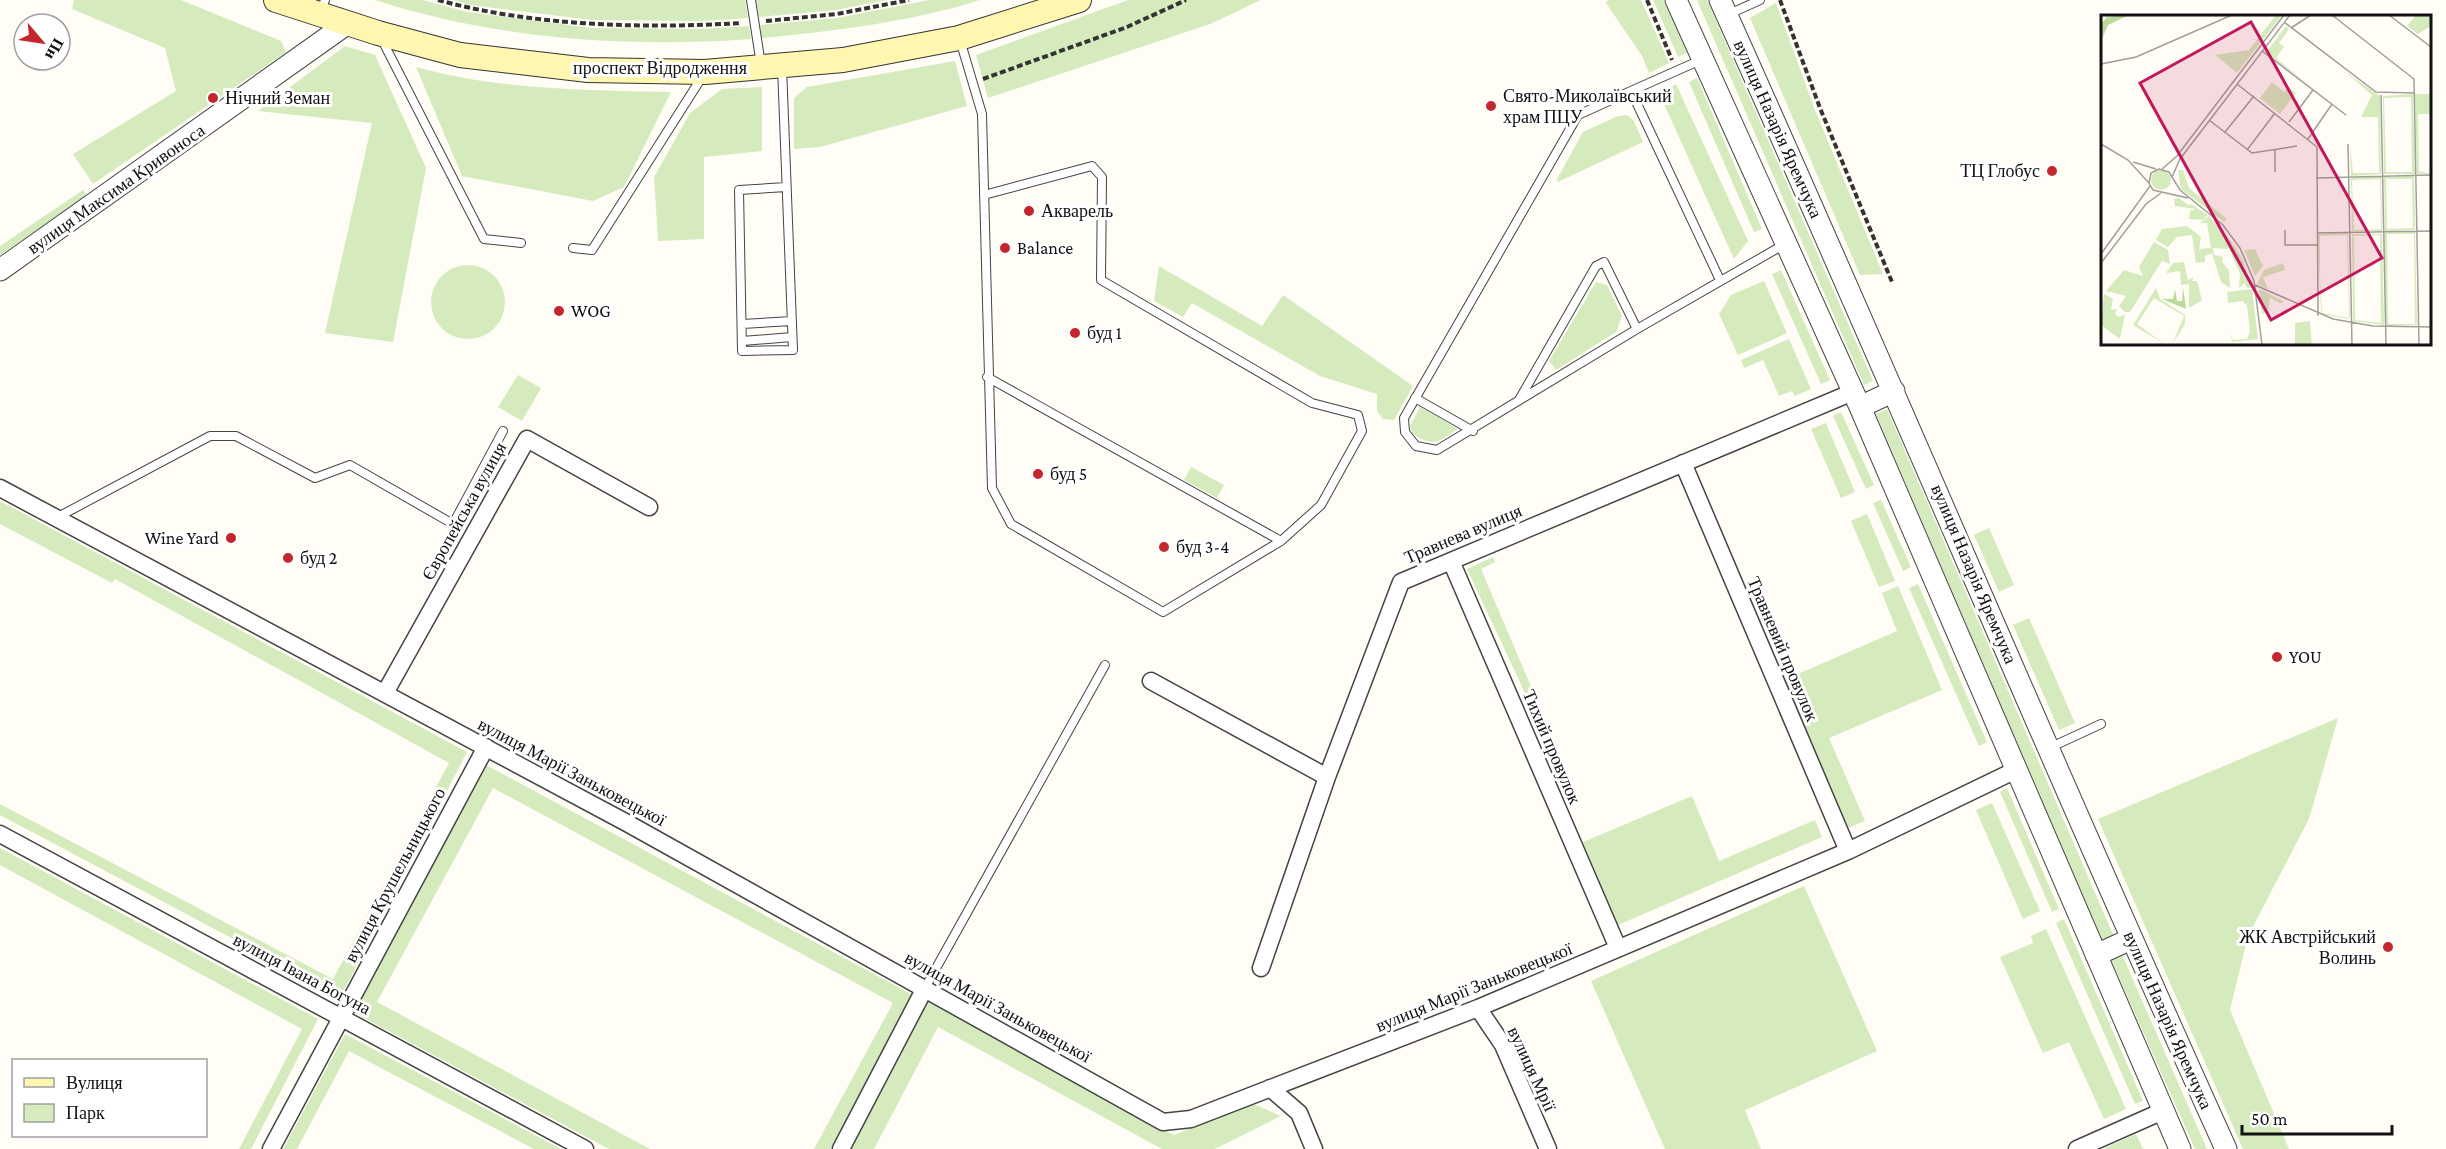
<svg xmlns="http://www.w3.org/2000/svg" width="2446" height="1149" viewBox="0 0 2446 1149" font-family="'Crimson Pro',serif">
  <rect width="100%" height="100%" fill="#fffdf5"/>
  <path fill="#d5ebbd" d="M74 0H181L281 41 286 52 93 184 73 154 176 91 165 48 72 9Z
    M375 0H422L468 12 592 28 703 29 749 26 751 39C624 48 496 39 375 0Z
    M453 0H745L748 18 703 21 592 20 470 5Z
    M756 0H887L836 10 759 17Z
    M929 0H980C910 22 835 31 762 38L760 25 837 18Z
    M1128 0H1261L1210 24 988 98 976 55Z
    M1608 0H1641L1669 63 1649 73 1642 56 1606 3Z
    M1653 0H1663L1687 53 1678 57Z
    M1697 0H1707L1873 381 1864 385Z
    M1776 3 1815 110 1883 274 1860 275 1750 18Z
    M345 46 375 55 426 168 393 342 325 333 372 123 258 111Z
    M955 61 967 106 820 147 794 149V98L807 87Z
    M416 67C498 90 587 90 671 92L624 187 593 201 462 176Z
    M1697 78 1762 229 1754 232 1689 82Z
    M1676 84 1748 241 1734 259 1659 93Z
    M762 87V151L704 157V239L658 241 654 177 690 113 722 89Z
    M1627 115 1634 121 1643 142 1558 182 1557 179 1583 132 1618 116Z
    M83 190 87 196 0 255V246Z
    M431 302a37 37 0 1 1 74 0a37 37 0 1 1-74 0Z
    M1159 266 1262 326 1283 295 1413 386 1394 420 1383 419 1377 411V394L1320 376 1192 303 1183 317 1154 301Z
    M1781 270 1830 380 1821 384 1772 274Z
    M1764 281 1787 333 1738 355 1719 314 1731 295Z
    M1596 282 1607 285 1622 316 1616 332 1556 370 1549 361Z
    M1789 339 1811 389 1795 396 1792 391 1779 396 1763 360 1744 368 1741 360Z
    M518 375 541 388 522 421 498 407Z
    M1420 407 1458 429C1437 442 1435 448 1413 434L1410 426Z
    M1887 409 2114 937 2102 941 1876 414Z
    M1841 412 1874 485 1866 489 1833 416Z
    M1826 423 1855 492 1841 498 1811 429Z
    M1191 467 1224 485 1217 498 1184 480Z
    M1881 500 1911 567 1903 571 1873 503Z
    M0 501 467 752 341 996 0 815V804L333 979 449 763 115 579 112 583 0 524Z
    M1867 514 1895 581 1879 587 1851 521Z
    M1989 528 2014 585 1999 592 1974 535Z
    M1493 557 1495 562 1481 569 1538 703 1531 706 1467 569Z
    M1918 584 1987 742 1979 746 1909 588Z
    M1898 586 1942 690 1829 738 1865 821 1848 828 1784 680 1897 631 1882 593Z
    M2029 618 2075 723 2059 730 2013 625Z
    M2338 718 2309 819 2248 936 2230 1010 2289 1149H2243L2098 819Z
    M486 765 913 995 830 1149H814L893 1003 493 788 377 1002 650 1149H609L353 1012Z
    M2007 788 2059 909 2052 912 2000 792Z
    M1692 796 1719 861 1815 820 1822 837 1618 925 1583 842Z
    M1992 803 2040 911 2023 919 1976 810Z
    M0 848 318 1019 251 1149H239L302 1029 0 865Z
    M1804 886 1877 1051 1745 1110 1761 1149H1665L1591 981Z
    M2064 919 2143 1101 2135 1104 2056 923Z
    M2046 929 2126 1109 2104 1119 2069 1042 2043 1053 2000 957 2033 943 2031 936Z
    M2121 952 2207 1149H2195L2110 957Z
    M925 999 1174 1135 1251 1103 1281 1116 1215 1149H1162L938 1027 874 1149H848Z
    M345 1034 561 1149H534L349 1051 297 1149H283Z
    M2136 1134 2143 1149H2103Z"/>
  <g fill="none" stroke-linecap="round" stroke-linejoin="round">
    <defs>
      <path id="service" d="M751 0 761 65
        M320 14 325 0
        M1727 15 1760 0
        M381 38 484 239 521 243
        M960 40 982 114 992 488 1011 524 1163 612 1281 541 1321 505 1362 431 1358 415 1312 403 1101 280 1102 177 1092 166 984 195
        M1703 59 1631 91 1720 280
        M782 67 793 350 742 351 739 190 786 187
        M1631 91 1578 115 1404 418 1405 432 1416 446 1437 450 1637 329 1785 244
        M573 248 592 250 702 77
        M742 324 792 321
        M742 341 792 337
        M987 377 1281 541
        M1415 398 1473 431
        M1519 400 1596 266 1604 262 1637 329
        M56 518 210 436H236L315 478 350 465 453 524 503 431
        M2049 748 2101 724
        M925 988 1105 665"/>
      <path id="minor" d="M1683 463 1848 851
        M0 488 627 823 1163 1122 1191 1119 1478 1008 1848 851 2016 770
        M1451 561 1618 948
        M1151 681 1327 777
        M385 693 527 439 649 507
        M0 834 585 1149
        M1261 968 1327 777 1401 582 1853 392
        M1478 1008 1503 1045 1548 1149
        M1270 1088 1299 1113 1314 1149
        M271 1149 486 747
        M841 1149 925 988
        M2077 1149 2163 1111"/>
      <path id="tertiary" d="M1676 0 1860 407 2180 1149
        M1720 0C1892 381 2053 768 2226 1149
        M0 270 348 23
        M1860 407 1894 391
        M2096 955 2131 939"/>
      <path id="secondary" d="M276 0 378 33 460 55 588 70 705 72 843 60 959 38 1079 0"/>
    </defs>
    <use href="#service" stroke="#444" stroke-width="10"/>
    <use href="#minor" stroke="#444" stroke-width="19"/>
    <use href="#tertiary" stroke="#444" stroke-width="23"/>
    <use href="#secondary" stroke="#333" stroke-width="26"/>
    <path stroke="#333" stroke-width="4" stroke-dasharray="6 3" stroke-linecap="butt" d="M438 0C533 26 643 29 741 23
      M1647 0 1672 60
      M1780 0 1820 108 1892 282
      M766 21 837 14 909 0
      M983 79 1127 27 1186 0"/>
    <use href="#service" stroke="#fff" stroke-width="8"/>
    <use href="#minor" stroke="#fff" stroke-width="16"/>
    <use href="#tertiary" stroke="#fff" stroke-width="21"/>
    <use href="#secondary" stroke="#fff6b0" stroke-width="24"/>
  </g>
  <g fill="#c4262e" stroke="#fff" stroke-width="2">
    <circle cx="213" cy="98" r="6"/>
    <circle cx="1491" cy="106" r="6"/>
    <circle cx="2052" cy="171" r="6"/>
    <circle cx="1029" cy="211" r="6"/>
    <circle cx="1005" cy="248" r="6"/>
    <circle cx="559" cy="311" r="6"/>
    <circle cx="1075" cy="333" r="6"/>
    <circle cx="1038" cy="474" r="6"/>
    <circle cx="231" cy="538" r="6"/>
    <circle cx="1164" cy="547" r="6"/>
    <circle cx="288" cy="558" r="6"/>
    <circle cx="2277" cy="657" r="6"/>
    <circle cx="2388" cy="947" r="6"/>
  </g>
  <g text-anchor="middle" stroke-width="6" stroke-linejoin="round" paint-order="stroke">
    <g font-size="18" fill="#111" stroke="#fff">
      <text x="660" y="74">проспект Відродження</text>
      <text transform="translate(1778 129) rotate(66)" y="6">вулиця Назарія Яремчука</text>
      <text transform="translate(116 189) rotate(-35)" y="6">вулиця Максима Кривоноса</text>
      <text transform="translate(464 511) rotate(-61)" y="6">Європейська вулиця</text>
      <text transform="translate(1463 534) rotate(-23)" y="6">Травнева вулиця</text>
      <text transform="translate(1974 574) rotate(67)" y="6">вулиця Назарія Яремчука</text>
      <text transform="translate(1783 649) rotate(67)" y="6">Травневий провулок</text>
      <text transform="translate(1552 747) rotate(67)" y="6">Тихий провулок</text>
      <text transform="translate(572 772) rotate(28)" y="6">вулиця Марії Заньковецької</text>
      <text transform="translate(395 875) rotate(-62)" y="6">вулиця Крушельницького</text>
      <text transform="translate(302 974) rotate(28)" y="6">вулиця Івана Богуна</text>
      <text transform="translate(1474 987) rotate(-22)" y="6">вулиця Марії Заньковецької</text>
      <text transform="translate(998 1007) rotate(29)" y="6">вулиця Марії Заньковецької</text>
      <text transform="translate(2168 1020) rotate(66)" y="6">вулиця Назарія Яремчука</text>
      <text transform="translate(1532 1069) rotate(65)" y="6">вулиця Мрії</text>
    </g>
    <g font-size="18" fill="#111" stroke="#fff" text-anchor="start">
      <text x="1503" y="102">Свято-Миколаївський<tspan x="1503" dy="21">храм ПЦУ</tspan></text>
      <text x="225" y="104">Нічний Земан</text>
      <text x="2040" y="177" text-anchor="end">ТЦ Глобус</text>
      <text x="1041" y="217">Акварель</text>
      <text x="1017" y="254">Balance</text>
      <text x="571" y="317">WOG</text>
      <text x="1087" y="339">буд 1</text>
      <text x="1050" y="480">буд 5</text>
      <text x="219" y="544" text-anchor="end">Wine Yard</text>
      <text x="1176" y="553">буд 3-4</text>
      <text x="300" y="564">буд 2</text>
      <text x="2289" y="663">YOU</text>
      <text x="2376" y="943" text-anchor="end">ЖК Австрійський<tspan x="2376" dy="21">Волинь</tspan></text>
    </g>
  </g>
  <g transform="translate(2101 15)">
    <rect width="330" height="330" fill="#fffdf5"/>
    <path d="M175 0H181L136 58 114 40 148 35ZM315 0H330V11L317 19 306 11ZM185 11 188 14 178 28 183 32 175 43 204 67 165 38ZM243 56 279 81 280 159 250 161 249 129 252 158H278L277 102H260L271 80ZM171 67 183 77 187 72 195 78 179 99 159 83ZM312 79 314 159H283L282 81ZM310 82 311 157H285L283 83ZM314 79H330V99H317L318 156 330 159H316ZM77 155H82L88 173 126 204 123 207 80 174ZM50 165a10 10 0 1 1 20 0a10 10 0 1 1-20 0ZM280 161 281 216H251L250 163ZM279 164 280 214 253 215 251 165ZM313 161 314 215 284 216 283 162ZM285 164H311L312 213 286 214ZM78 183 87 190 90 189 107 200 102 205 88 204 89 196 95 194 74 191 73 184ZM108 201 132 229 126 234 112 233 113 240 122 242 121 247 128 255 129 273 120 267 111 238 104 241V247L95 248 91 220 76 222 67 232 55 225 61 214 86 211 100 222 98 234 110 233 106 208H99ZM314 217 316 310 285 311 283 218ZM286 219H313L314 309H287ZM247 218 249 302 247 304 220 299 217 219ZM246 220 248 301 247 303 221 298 219 262V221ZM251 219H281L283 310 252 306ZM279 220 280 308 254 305 253 221ZM53 227 67 235 69 249 61 246 29 297H24L18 291 25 281 5 276 23 255 42 261 38 252ZM133 230 142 245 150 273H146L144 268 138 273 139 259 128 234ZM154 234 162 251 154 261 143 235ZM83 247 87 265 93 262 91 266H96L101 285 88 293V269L80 270 79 256 65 258 72 248ZM182 248 184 255 162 262 167 274 156 269 163 255ZM55 273 59 284 84 300V309L71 330 83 301 53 283 36 309 65 330 32 310ZM151 274 157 324 131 327 130 320 132 325 146 324 149 317 146 291 142 286 127 288 126 277ZM158 275 159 274 182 286 181 289 169 283 167 297 161 299ZM3 279 12 284 10 295 16 294 14 299 18 302 24 299 19 324 0 310ZM209 306 211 330H190L194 329V308Z" fill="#d5ebbd" fill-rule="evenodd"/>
    <path d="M28 0 7 10 0 26V9L6 2ZM82 272 85 294 61 284H72L74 274 76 286H81Z" fill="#b9dc9c"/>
    <path fill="none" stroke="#a09f9a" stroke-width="1.5" d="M231 0 313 64 318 330M288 0 330 32M183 7 275 77 313 78M190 13 210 0M161 36 245 100M0 49 35 42 131 0M136 69 216 132 217 301M280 80 285 330M108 105 151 138 196 131M188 107 212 75M124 117 153 81M207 124 231 89M0 129 27 145 48 168M247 129 251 330M146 135 174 98M174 135V157M32 147 55 154M61 154 76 141 183 0M71 162 79 144 189 0M215 163 330 160M87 183 52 175 48 168 50 158 58 154 68 157 79 175 122 210 139 233 153 266 161 330M184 215V230H216M216 218 330 216M0 239 49 171M0 248 45 189 60 178M154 270 232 304 272 311 330 312"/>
    <path fill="#c2185b" fill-opacity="0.15" stroke="#c2185b" stroke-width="3" d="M150 7 281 243 170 305 39 68Z"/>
    <rect width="330" height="330" fill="none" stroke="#111" stroke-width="3"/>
  </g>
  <rect x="12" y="1059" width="195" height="78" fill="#ffffff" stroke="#a0a0a0" stroke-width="1.5"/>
  <rect x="24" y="1078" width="30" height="9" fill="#fff6b0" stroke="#a0a0a0" stroke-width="1.5"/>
  <text x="66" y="1089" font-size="18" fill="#111111">Вулиця</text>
  <rect x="24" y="1104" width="30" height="18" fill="#d5ebbd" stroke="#a0a0a0" stroke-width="1.5"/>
  <text x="66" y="1119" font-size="18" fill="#111111">Парк</text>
  <g transform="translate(42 42) rotate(119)"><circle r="28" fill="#ffffff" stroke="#a0a0a0" stroke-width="1.5"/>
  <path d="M0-4.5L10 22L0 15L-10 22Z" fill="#c4262e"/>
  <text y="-9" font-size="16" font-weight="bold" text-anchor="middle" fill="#111111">Пн</text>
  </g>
  <path d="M2242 1125v9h150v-9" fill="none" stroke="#111111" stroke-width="3"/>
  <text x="2251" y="1125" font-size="18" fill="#111111" stroke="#ffffff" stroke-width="4.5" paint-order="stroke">50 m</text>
</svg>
